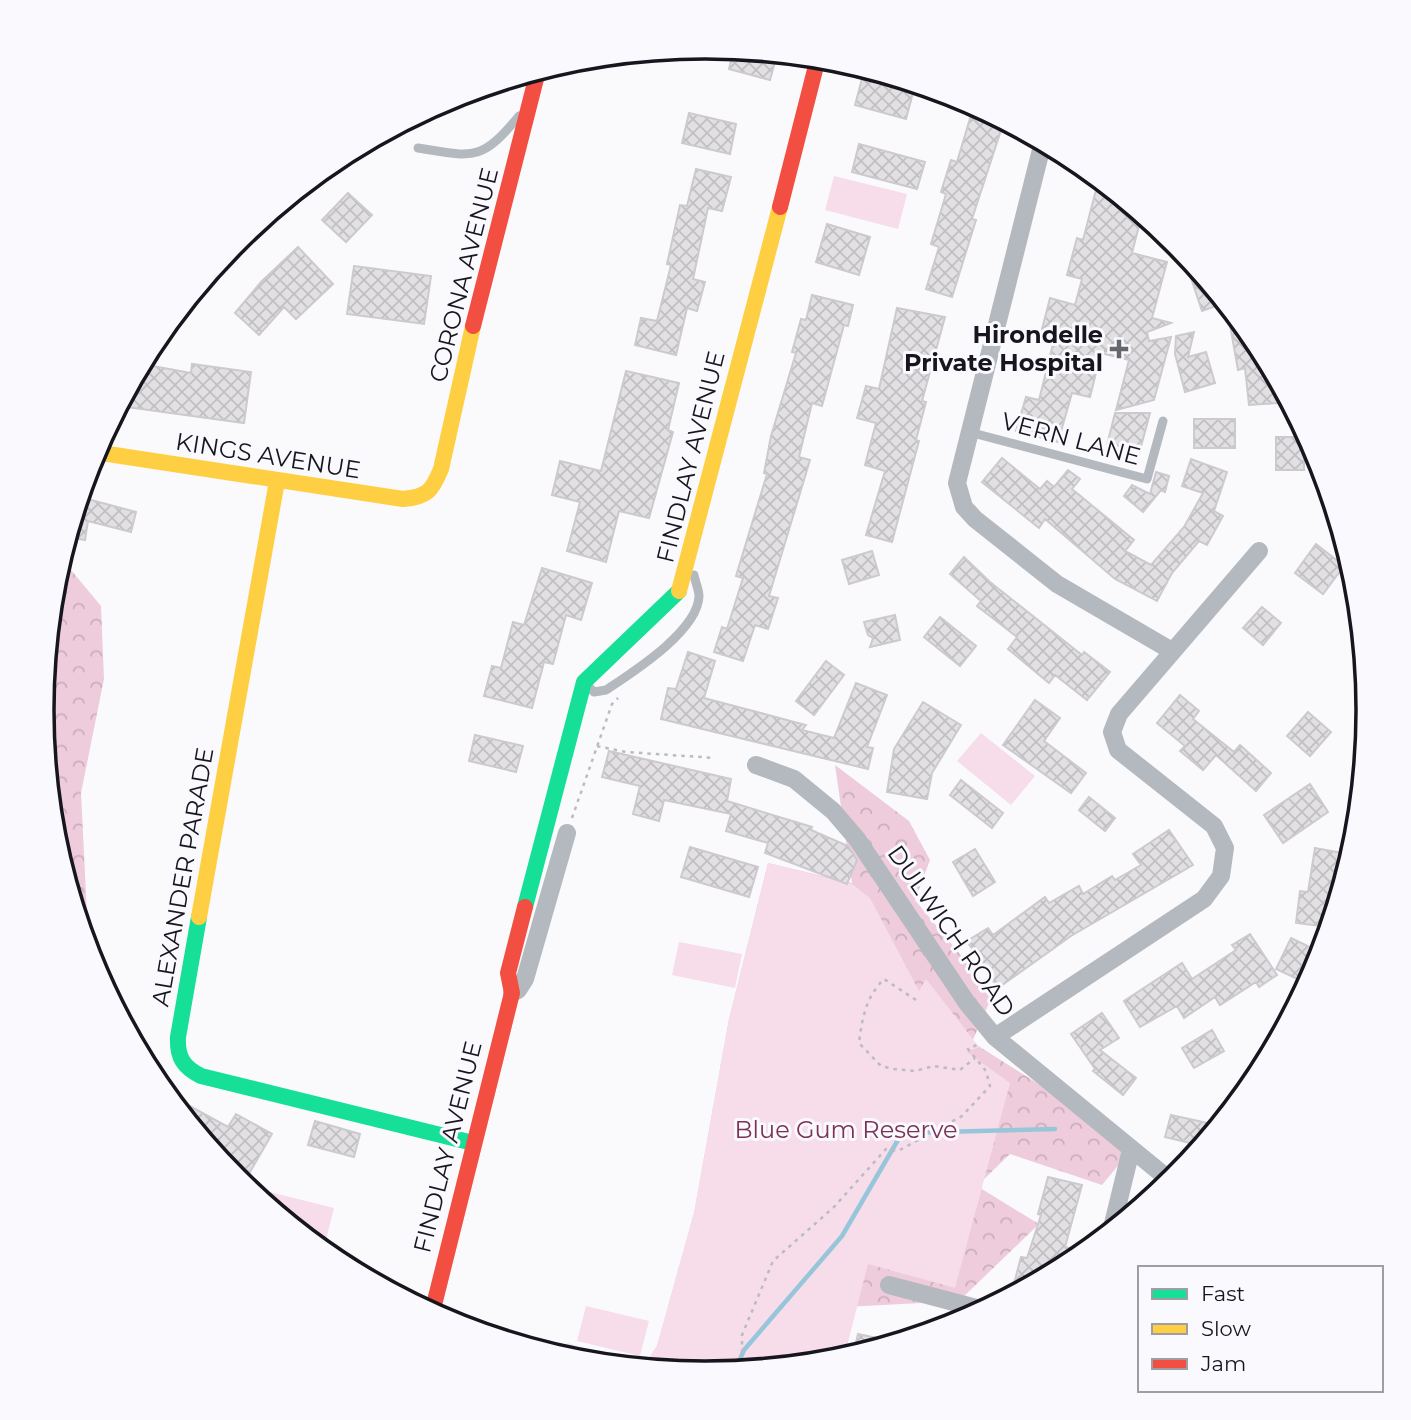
<svg xmlns="http://www.w3.org/2000/svg" width="1411" height="1420" viewBox="0 0 1411 1420" font-family="Montserrat,sans-serif">
  <defs>
    <pattern id="forest-crowns" width="20" height="18" patternUnits="userSpaceOnUse" patternTransform="scale(1.75)"><rect width="20" height="18" fill="#eeccdb"/><path d="M2 6a3 3 0 1 1 6 0M12 15a3 3 0 1 1 6 0" fill="none" stroke="#cbaebc"/></pattern>
    <pattern id="building-cross-hatch" width="8" height="8" patternUnits="userSpaceOnUse" patternTransform="scale(1.75)"><rect width="8" height="8" fill="#e3e0e4"/><path d="M0 0l8 8M0 8l8-8" fill="none" stroke="#c2bfc3"/></pattern>
  </defs>
  <rect width="100%" height="100%" fill="#fafafd"/>
  <path fill="url(#forest-crowns)" d="M61 558 101 606 104 679 81 793 89 954 55 839 42 710 55 580Z
    M835 765 909 821 930 860 915 900 993 994 972 1042 1135 1145 1102 1185 1010 1154 977 1186 1039 1224 959 1301 845 1307 835 1361 705 1373 643 1367 657 1346 694 1213 729 1019 768 863 852 883Z"/>
  <path fill="#f7dce9" d="M834 176 907 194 898 229 825 210Z
    M981 733 1035 776 1011 805 957 761Z
    M768 863 852 884 870 898 919 991 926 979 979 1047 967 1052 1010 1083 955 1288 868 1264 844 1358 705 1373 643 1367 657 1346 694 1213 729 1019Z
    M679 942 742 954 735 988 672 975Z
    M266 1191 334 1208 325 1244 311 1240 263 1201Z
    M586 1306 649 1321 640 1356 577 1341Z
    M567 1343 635 1362 633 1366 563 1357Z"/>
  <g fill="none" stroke-linecap="round" stroke-linejoin="round">
    <path stroke="#97c6db" stroke-width="4.5" d="M45 740 50 688 47 659
      M735 1371 744 1350 842 1236 902 1133 1055 1129"/>
  </g>
  <path fill="url(#building-cross-hatch)" stroke="#cdcacf" stroke-width="2" d="M734 49 777 54 770 80 729 69Z
    M863 75 914 89 906 119 855 105Z
    M974 105 1004 121 972 219 976 220 952 297 926 289 939 247 931 244 946 194 941 192 951 160 957 162Z
    M689 113 736 124 730 154 682 143Z
    M859 144 925 162 917 189 852 172Z
    M696 169 731 177 722 211 708 208 693 279 705 282 697 311 687 308 676 355 635 345 641 318 657 321 671 265 667 264 680 205 687 206Z
    M1096 190 1119 195 1142 214 1132 253 1167 262 1152 318 1171 323 1147 332 1149 341 1171 337 1154 400 1116 410 1129 360 1101 353 1090 397 1072 393 1058 442 1016 431 1026 397 1039 400 1054 340 1040 337 1050 298 1075 305 1082 279 1067 275 1077 238 1083 240Z
    M348 193 372 215 346 242 322 220Z
    M827 224 870 237 859 275 816 262Z
    M298 247 333 284 296 319 284 307 259 335 235 313 261 282Z
    M1181 248 1218 294 1222 304 1202 311Z
    M354 266 431 276 424 324 347 314Z
    M812 295 853 305 848 326 844 325 822 406 812 403 799 457 810 460 769 596 778 598 768 629 755 625 743 661 714 652 722 627 727 629 743 578 736 576 767 474 764 473 771 436 796 353 792 352 801 319 806 320Z
    M897 308 945 317 922 401 926 402 916 440 919 441 892 542 866 535 885 471 865 465 876 423 857 418 866 386 879 389Z
    M1242 323 1257 342 1277 378 1279 403 1249 405 1245 368 1238 370 1230 325Z
    M1194 332 1188 357 1206 352 1215 383 1185 392 1175 354 1176 336Z
    M142 364 191 373 192 364 251 372 244 423 126 407 129 387Z
    M626 371 679 383 668 430 673 432 649 518 619 511 606 562 567 551 580 502 552 495 560 461 601 471Z
    M1115 413H1150L1139 454 1107 445Z
    M1194 419H1235V448H1194Z
    M1276 437H1304V470H1276Z
    M1002 458 1040 489 1047 481 1054 487 1068 470 1080 479 1072 489 1134 540 1125 551 1151 565 1184 527 1203 493 1182 486 1191 459 1227 472 1214 511 1223 516 1207 545 1199 541 1172 573 1157 601 1115 579 1045 519 1039 528 982 482Z
    M1156 472 1169 476 1165 492 1161 490 1143 512 1124 496 1132 485 1150 494Z
    M80 497 136 512 131 532 88 521 85 540 68 537Z
    M1316 544 1344 566 1323 594 1295 573Z
    M872 551 879 575 849 584 842 560Z
    M964 557 990 582 1082 655 1084 652 1110 672 1087 700 1055 675 1049 683 1008 649 1017 637 977 606 981 601 950 574Z
    M542 568 592 583 581 620 566 615 553 664 544 662 532 708 484 696 492 666 501 668 513 622 524 625Z
    M1262 607 1281 623 1263 645 1243 628Z
    M895 615 900 640 870 647 873 638 868 635 864 622Z
    M940 617 976 646 960 666 924 637Z
    M688 652 715 661 704 698 806 725 802 730 834 738 856 683 887 695 867 747 873 748 868 769 661 719 668 688 676 689Z
    M826 661 844 675 814 715 796 701Z
    M1180 695 1199 711 1193 719 1234 752 1240 745 1271 773 1256 791 1216 755 1203 770 1180 751 1185 746 1157 723Z
    M1035 700 1060 718 1044 741 1086 773 1071 793 1003 745Z
    M923 702 961 725 932 773 927 799 887 792 894 749Z
    M1308 712 1331 732 1310 756 1287 736Z
    M475 735 523 746 516 772 469 761Z
    M609 751 731 779 727 801 812 827 811 830 848 846 857 860 847 884 765 853 768 843 726 831 731 814 664 800 659 821 633 814 640 786 602 777Z
    M961 780 1003 813 992 828 950 795Z
    M1310 784 1328 812 1283 843 1264 815Z
    M1089 797 1115 818 1105 831 1079 810Z
    M1169 830 1193 865 1071 936 998 988 967 941 988 928 993 935 1045 897 1049 903 1079 886 1083 894 1112 876 1115 880 1141 865 1133 854Z
    M690 847 758 867 749 897 681 877Z
    M1315 848 1348 854 1343 882 1334 881 1328 927 1296 923 1300 891 1308 892Z
    M975 849 995 882 973 896 953 862Z
    M1250 934 1277 975 1259 987 1256 982 1220 1005 1215 997 1184 1018 1177 1006 1140 1027 1124 1001 1182 963 1192 979 1236 950 1232 945Z
    M1291 938 1322 953 1308 984 1276 969Z
    M1102 1013 1119 1038 1100 1050 1136 1078 1123 1095 1093 1071 1095 1069 1071 1034Z
    M1212 1030 1224 1051 1194 1068 1182 1048Z
    M166 1093 228 1127 236 1114 272 1134 250 1172 214 1152Z
    M1171 1115 1203 1122 1219 1126 1202 1146 1165 1137Z
    M315 1121 360 1134 354 1157 308 1145Z
    M1048 1177 1082 1185 1065 1247 1086 1252 1011 1295 1021 1257 1027 1258 1041 1215 1038 1214Z
    M858 1334 896 1342 853 1355Z"/>
  <g fill="none" stroke-linecap="round" stroke-linejoin="round">
    <path stroke="#b9bcc1" stroke-width="2.5" stroke-dasharray="3.5 5" stroke-linecap="butt" d="M597 746 626 752 715 758
      M572 818 612 704 618 698
      M916 1000 884 979C866 997 862 1018 859 1043L881 1066 894 1069 915 1071 934 1066 960 1070 975 1058
      M742 1370V1335L773 1261 834 1207 886 1149 898 1151 962 1116 990 1086 986 1071 968 1049 979 1044"/>
    <path stroke="#b4b9c0" stroke-width="9" d="M418 148C474 157 481 162 519 116
      M969 432 1147 479 1163 421
      M585 683 594 692 606 690C633 672 698 631 699 596 699 590 695 581 694 575"/>
    <path stroke="#b4b9c0" stroke-width="18" d="M1043 142 957 483 964 507 975 519 1057 584 1172 651
      M756 765 794 779 833 811 857 839 967 1003 995 1037 1172 1182
      M512 993 518 990 525 979 567 833
      M995 1037 1204 899 1221 876 1225 848 1214 826 1118 750 1112 732 1119 714 1259 551
      M1111 1232 1131 1150
      M889 1285 984 1310"/>
    <path stroke="#16e098" stroke-width="16" d="M525 907 584 682 679 591
      M199 917 178 1037C177 1057 183 1067 201 1076L473 1143"/>
    <path stroke="#ffcf43" stroke-width="16" d="M95 452 403 499C427 497 432 491 441 469L473 326
      M679 591 780 207
      M199 917 277 481"/>
    <path stroke="#f24e42" stroke-width="16" d="M780 207 818 58
      M473 326 538 71
      M432 1313 512 993 508 973 525 907"/>
  </g>
  <path fill="#66666d" stroke="#f9f9fe" stroke-width="2.5" d="M1115.5 338.5h7v7h7v7h-7v7h-7v-7h-7v-7h7z"/>
  <g text-anchor="middle" stroke-width="6" stroke-linejoin="round" paint-order="stroke">
    <g font-size="24" fill="#17161f" stroke="#f9f9fe">
      <text transform="translate(464 275) rotate(-76)" y="8">CORONA AVENUE</text>
      <text transform="translate(1071 439) rotate(15)" y="8">VERN LANE</text>
      <text transform="translate(268 456) rotate(9)" y="8">KINGS AVENUE</text>
      <text transform="translate(691 457) rotate(-76)" y="8">FINDLAY AVENUE</text>
      <text transform="translate(183 877) rotate(-80)" y="8">ALEXANDER PARADE</text>
      <text transform="translate(951 931) rotate(55)" y="8">DULWICH ROAD</text>
      <text transform="translate(448 1147) rotate(-76)" y="8">FINDLAY AVENUE</text>
    </g>
    <g font-size="24" font-weight="bold" fill="#17161f" stroke="#f9f9fe" text-anchor="end">
      <text x="1103" y="343">Hirondelle<tspan x="1103" dy="28">Private Hospital</tspan></text>
    </g>
    <g font-size="24" fill="#7b3255" stroke="#f9f9fe">
      <text x="846" y="1138">Blue Gum Reserve</text>
    </g>
  </g>
  <path d="M0 0H1411V1420H0ZM54 710a651 651 0 1 1 1302 0a651 651 0 1 1-1302 0Z" fill="#f9f9fe" fill-rule="evenodd"/>
  <path fill="none" stroke="#17161f" stroke-width="3.5" d="M54 710a651 651 0 1 1 1302 0a651 651 0 1 1-1302 0Z"/>
  <rect x="1138" y="1266" width="245" height="126" fill="#f9f9fe" stroke="#9f9ea5" stroke-width="2"/>
  <rect x="1152" y="1289" width="35" height="10" fill="#16e098" stroke="#9f9ea5" stroke-width="2"/>
  <text x="1201" y="1301" font-size="21" fill="#17161f">Fast</text>
  <rect x="1152" y="1324" width="35" height="10" fill="#ffcf43" stroke="#9f9ea5" stroke-width="2"/>
  <text x="1201" y="1336" font-size="21" fill="#17161f">Slow</text>
  <rect x="1152" y="1359" width="35" height="10" fill="#f24e42" stroke="#9f9ea5" stroke-width="2"/>
  <text x="1201" y="1371" font-size="21" fill="#17161f">Jam</text>
</svg>
